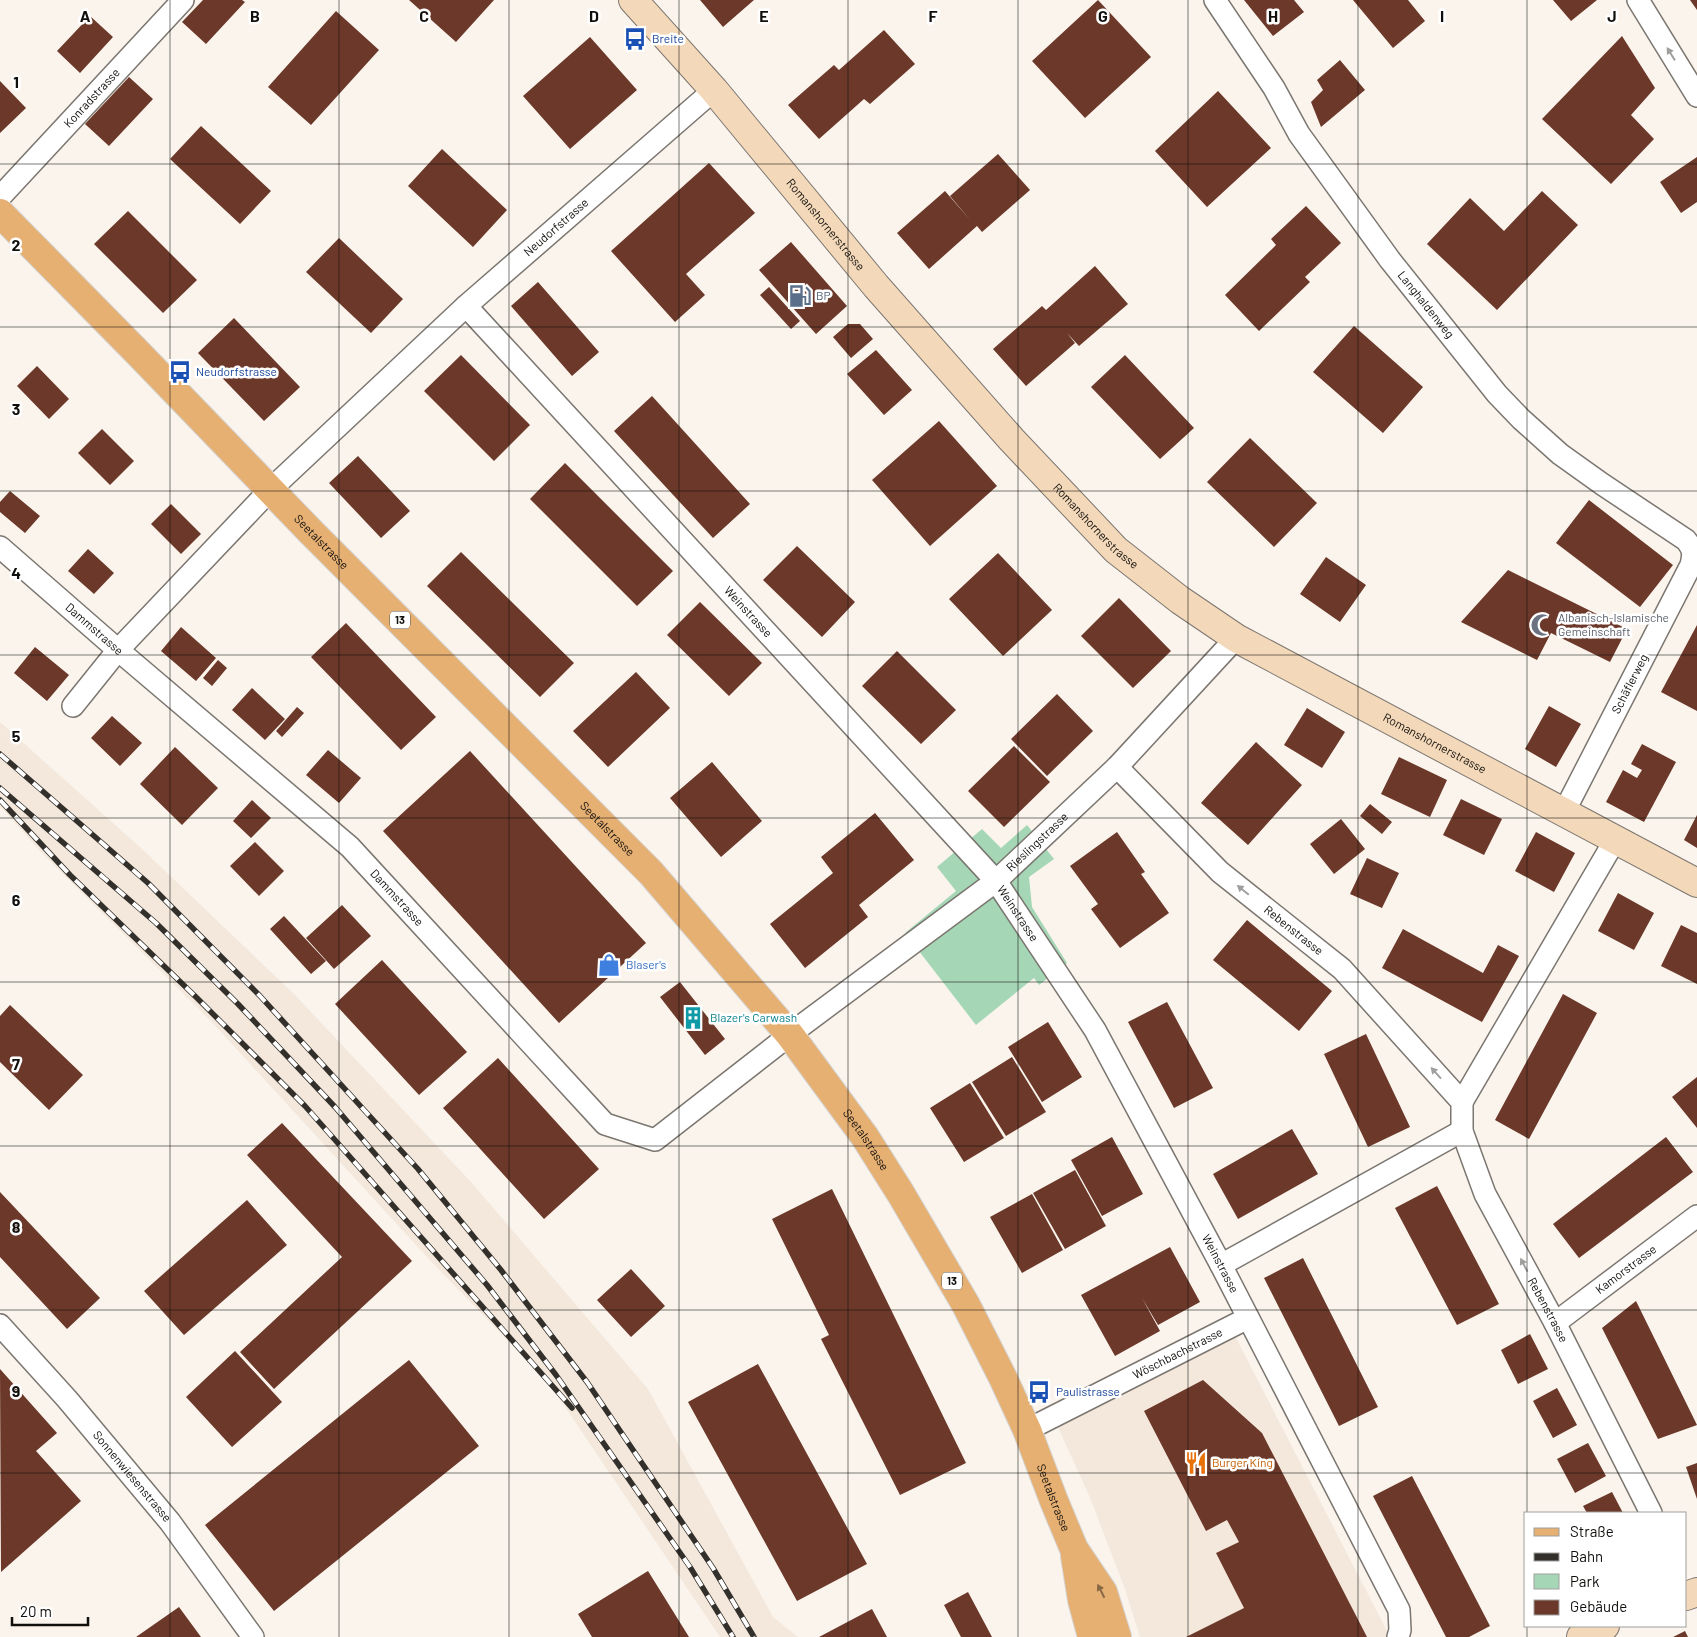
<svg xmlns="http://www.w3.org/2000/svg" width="1697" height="1637" viewBox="0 0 1697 1637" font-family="Barlow,sans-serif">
  <rect width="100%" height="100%" fill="#faf4ed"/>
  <path fill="#f3e8db" d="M0 722 142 849 295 995 471 1182 648 1389 773 1617 798 1637H720L549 1383 426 1256 210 1020 41 852 0 806Z
    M1235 1336 1388 1633 1390 1637H1140L1125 1589 1091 1500 1058 1427Z"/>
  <path fill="#a5d7b6" d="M1027 825 1054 859 1029 877 1032 907 1067 963 1039 985 1034 978 976 1025 905 933 956 891 937 867 982 829 1001 848Z"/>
  <path fill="#6b3829" d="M203 0H242L245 2 206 44 182 22Z
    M409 0H494L456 42Z
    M700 0H754L723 27Z
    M1098 0 1151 57 1085 118 1032 61Z
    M1244 0H1294L1304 12 1273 36Z
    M1353 0H1408L1425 21 1393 48Z
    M1553 0H1597L1571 21Z
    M1690 0H1697V10Z
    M336 11 379 50 311 125 268 87Z
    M90 16 113 37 80 73 57 51Z
    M884 30 915 64 870 104 864 99 819 139 788 105 834 65 839 70Z
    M1622 36 1655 88 1631 115 1654 139 1611 184 1542 119Z
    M590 37 637 90 570 149 523 96Z
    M1340 60 1365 90 1321 127 1311 102 1323 90 1317 80Z
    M129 77 153 99 109 146 85 124Z
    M0 81 26 108 0 133Z
    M1218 91 1271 148 1207 207 1155 151Z
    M201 126 271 191 240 224 170 159Z
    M442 149 507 210 473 247 408 186Z
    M998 154 1030 190 982 232 977 226 929 269 897 233 945 191 971 221 950 196Z
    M1697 157V202L1681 213 1660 182Z
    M709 163 755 213 686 274 705 295 675 322 611 251Z
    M1542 191 1578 225 1497 310 1427 244 1470 198 1504 231Z
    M1306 206 1341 243 1305 277 1310 282 1259 331 1225 295 1276 245 1271 239Z
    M128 211 197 280 163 313 94 244Z
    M339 238 403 299 371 333 306 272Z
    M791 242 847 306 816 334 759 270Z
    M1095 266 1128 304 1079 346 1067 333 1075 343 1026 386 993 349 1042 306 1046 310Z
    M538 282 599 352 572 376 511 306Z
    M769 287 800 321 791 329 760 295Z
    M234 318 300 387 264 421 198 353Z
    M848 324H860L873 339 851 358 833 337Z
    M1354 326 1423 387 1383 433 1313 372Z
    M876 350 912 390 884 415 847 374Z
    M461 355 530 425 494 461 424 391Z
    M1125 355 1194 428 1160 459 1091 387Z
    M37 366 69 399 49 419 17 386Z
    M652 396 750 504 713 538 614 431Z
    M939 421 997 486 930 546 872 480Z
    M102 429 134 461 110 485 78 453Z
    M1250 438 1317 503 1274 547 1207 482Z
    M358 456 410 511 381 538 329 483Z
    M565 463 673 571 637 606 530 499Z
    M10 491 40 516 25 533 0 512V502Z
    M1589 500 1673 565 1640 607 1556 543Z
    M171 504 201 534 181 554 151 524Z
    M797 546 855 602 822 637 763 580Z
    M88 549 114 573 94 594 68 571Z
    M461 552 574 663 540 697 427 586Z
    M998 553 1052 610 1003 656 949 599Z
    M1326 557 1366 585 1340 622 1300 594Z
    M1508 570 1627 629 1610 662 1551 633 1537 660 1461 622Z
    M1119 598 1171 651 1133 688 1081 636Z
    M700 602 762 663 729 696 667 635Z
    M346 623 436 717 401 750 311 657Z
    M1697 625V711L1661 692Z
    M181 627 216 658 196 681 161 651Z
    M35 647 69 675 47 701 14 673Z
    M897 651 956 710 921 744 862 686Z
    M218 660 227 668 212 686 203 678Z
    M636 672 670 708 608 767 573 731Z
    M252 688 285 719 265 740 232 710Z
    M1057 694 1093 731 1047 776 1011 739Z
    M1549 706 1581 724 1556 767 1525 749Z
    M297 707 304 713 282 737 276 731Z
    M1307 708 1345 732 1322 768 1284 745Z
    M112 716 142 743 120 766 91 738Z
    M1256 742 1302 785 1248 845 1201 803Z
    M1642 744 1676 762 1644 822 1606 802 1623 770 1637 778 1642 770 1631 764Z
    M1014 746 1050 782 1004 827 968 791Z
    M175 747 218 788 182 825 140 784Z
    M328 750 361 778 339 803 306 775Z
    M470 751 646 943 559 1023 383 831Z
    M1399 757 1447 780 1430 817 1381 794Z
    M712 762 762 821 721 857 670 798Z
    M1461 799 1502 819 1484 855 1443 835Z
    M252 800 271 818 251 838 233 821Z
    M1370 804 1392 822 1382 834 1360 816Z
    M875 813 914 860 859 905 868 917 805 968 770 924 833 873 821 857Z
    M1697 815V848L1684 840Z
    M1341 819 1365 849 1334 874 1310 844Z
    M1117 832 1145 872 1141 874 1169 913 1120 948 1091 909 1098 904 1070 866Z
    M1536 832 1575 853 1554 892 1515 871Z
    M255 842 284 871 259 896 230 866Z
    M1367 858 1399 873 1382 908 1350 894Z
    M1618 893 1654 913 1634 950 1598 931Z
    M342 905 371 936 334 969 306 938Z
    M284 916 326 961 311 974 270 929Z
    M1247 920 1332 991 1299 1031 1213 960Z
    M1681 925 1697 933V984L1661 966Z
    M1403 929 1483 973 1498 945 1519 956 1482 1022 1382 968Z
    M382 960 467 1052 419 1095 335 1004Z
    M680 982 725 1039 705 1055 660 997Z
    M1563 994 1597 1013 1529 1139 1495 1120Z
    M1167 1002 1213 1088 1174 1108 1128 1022Z
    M10 1005 83 1075 49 1110 0 1062V1016Z
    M1048 1022 1082 1077 1042 1102 1008 1047Z
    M1366 1034 1410 1127 1368 1147 1324 1054Z
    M1012 1057 1046 1112 1006 1136 972 1082Z
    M498 1058 599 1169 544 1219 443 1108Z
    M1697 1077V1128L1672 1097Z
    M970 1083 1004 1138 964 1162 930 1108Z
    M282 1123 412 1261 274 1389 240 1352 342 1257 247 1155Z
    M1292 1129 1318 1174 1238 1219 1213 1174Z
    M1112 1137 1143 1194 1102 1216 1071 1160Z
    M1666 1137 1693 1172 1579 1258 1553 1224Z
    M1075 1170 1106 1226 1065 1249 1033 1193Z
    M1437 1186 1499 1304 1457 1325 1395 1208Z
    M832 1189 966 1463 900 1495 821 1339 829 1335 772 1219Z
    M0 1192 100 1298 67 1329 0 1257Z
    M1032 1194 1063 1250 1022 1273 990 1217Z
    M247 1200 287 1245 184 1335 144 1291Z
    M1170 1247 1200 1302 1158 1325 1142 1298 1160 1331 1115 1356 1081 1295Z
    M1303 1258 1378 1407 1339 1426 1264 1278Z
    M631 1269 665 1306 631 1337 597 1300Z
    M1636 1301 1697 1425 1658 1439 1602 1328Z
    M1530 1334 1548 1369 1518 1384 1501 1350Z
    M235 1351 282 1402 232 1447 186 1397Z
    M409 1360 479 1446 274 1611 205 1525Z
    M758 1364 867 1564 797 1601 688 1402Z
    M0 1369 57 1433 36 1451 81 1501 1 1572Z
    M1203 1380 1262 1433 1367 1637H1186L1244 1608 1216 1553 1239 1542 1227 1520 1206 1531 1144 1411Z
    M1557 1388 1577 1425 1553 1438 1533 1401Z
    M1588 1443 1606 1476 1575 1493 1557 1459Z
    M1697 1463V1499L1686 1467Z
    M1412 1476 1490 1626 1469 1637H1446L1373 1496Z
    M1612 1492 1623 1513H1587L1583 1506Z
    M648 1571 689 1637H592L578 1614Z
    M968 1592 992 1637H961L944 1605Z
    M179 1607 201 1637H136Z
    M872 1609 887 1637H819Z
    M1685 1631 1688 1637H1673Z"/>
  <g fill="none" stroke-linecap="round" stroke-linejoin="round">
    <defs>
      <g id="street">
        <path id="s1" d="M1215 0 1274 88 1299 134 1390 260 1497 394 1521 419 1560 454 1602 484 1686 540C1693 549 1694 553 1691 565L1564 812"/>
        <path d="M1638 0 1697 96"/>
        <path id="s2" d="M0 197 183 0"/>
        <path id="s3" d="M466 306 996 881 1095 1030 1221 1265 1399 1610 1400 1630 1398 1637"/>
        <path id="s4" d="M0 547 118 650 350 847 605 1124 655 1140 805 1023 996 881 1117 767 1236 638"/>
        <path id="s5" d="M73 706 118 650 271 489 466 306 714 90"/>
        <path id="s6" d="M1117 767 1220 872 1342 969 1462 1102V1131L1485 1194 1555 1323 1651 1513"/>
        <path d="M1462 1102 1615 840"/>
        <path d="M1221 1265 1462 1131"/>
        <path id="s7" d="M1555 1323 1697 1216"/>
        <path id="s8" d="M0 1325 67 1399 170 1522 253 1637"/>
        <path id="s9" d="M1027 1430 1248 1318"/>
      </g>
      <g id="secondary">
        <path id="s10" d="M633 0 714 90 876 286 1012 440 1116 550 1180 600 1236 638 1697 883"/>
        <path d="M1686 1596 1697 1592"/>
        <path d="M1581 1637 1605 1626"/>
      </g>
      <g id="primary">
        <path id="s11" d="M0 213 138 353 311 532 651 873 790 1035 865 1137 901 1194 966 1305 1003 1378 1027 1430 1054 1501 1074 1549 1103 1592 1117 1637"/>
        <path d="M1075 1556 1082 1600 1092 1637"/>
      </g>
    </defs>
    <use href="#street" stroke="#7c7670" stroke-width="24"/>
    <use href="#secondary" stroke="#7c7670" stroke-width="30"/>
    <use href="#primary" stroke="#d4d4d3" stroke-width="30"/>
    <use href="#street" stroke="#fff" stroke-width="21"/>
    <use href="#secondary" stroke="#f3d8b9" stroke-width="28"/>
    <use href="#primary" stroke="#e7b073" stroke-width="28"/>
    <defs>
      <path id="rail" d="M0 754 148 883 260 996 418 1169 501 1270 587 1382 713 1568 754 1637
        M0 788 156 923 238 1004 335 1107 487 1285 556 1375 690 1567 733 1637
        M0 800 70 875 197 998 305 1106 572 1408"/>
    </defs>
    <use href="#rail" stroke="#33302c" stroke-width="5.5"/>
    <use href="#rail" stroke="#fff" stroke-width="4" stroke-dasharray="11" stroke-linecap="butt"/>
  </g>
  <defs><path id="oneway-solid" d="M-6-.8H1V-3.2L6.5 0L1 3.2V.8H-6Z" transform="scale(1.25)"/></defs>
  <g fill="#a09f9e">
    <use href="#oneway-solid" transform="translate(1671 54) rotate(-122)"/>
    <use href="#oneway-solid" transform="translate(1243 890) rotate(-141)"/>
    <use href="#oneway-solid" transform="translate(1436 1073) rotate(-132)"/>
    <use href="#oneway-solid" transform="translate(1524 1265) rotate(-118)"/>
  </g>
  <use fill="#876845" href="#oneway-solid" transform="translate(1101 1591) rotate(-117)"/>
  <path fill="none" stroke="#110f0c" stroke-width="1" stroke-opacity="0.55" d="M170 0V1637M339 0V1637M509 0V1637M679 0V1637M848 0V1637M1018 0V1637M1188 0V1637M1358 0V1637M1527 0V1513M0 164H1697M0 327H1697M0 491H1697M0 655H1697M0 818H1697M0 982H1697M0 1146H1697M0 1310H1697M0 1473H1697M1527 1626V1637"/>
  <defs>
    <symbol id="bus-bare" viewBox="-9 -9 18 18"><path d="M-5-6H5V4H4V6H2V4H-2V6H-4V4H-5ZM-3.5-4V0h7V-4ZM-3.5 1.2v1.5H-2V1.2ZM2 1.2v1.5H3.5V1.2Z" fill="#1a4fb4" stroke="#fff" stroke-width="2.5" paint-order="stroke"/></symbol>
    <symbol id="fuel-bare" viewBox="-9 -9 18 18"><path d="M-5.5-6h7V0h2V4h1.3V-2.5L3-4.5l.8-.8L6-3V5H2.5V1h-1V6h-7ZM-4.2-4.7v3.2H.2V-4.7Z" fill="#5c6f8a" stroke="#fff" stroke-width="2.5" paint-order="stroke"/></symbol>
    <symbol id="mosque-bare" viewBox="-9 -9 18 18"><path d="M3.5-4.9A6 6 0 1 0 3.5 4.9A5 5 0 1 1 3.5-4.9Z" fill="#6b7280" stroke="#fff" stroke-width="2.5" paint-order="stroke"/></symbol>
    <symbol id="shop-bare" viewBox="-9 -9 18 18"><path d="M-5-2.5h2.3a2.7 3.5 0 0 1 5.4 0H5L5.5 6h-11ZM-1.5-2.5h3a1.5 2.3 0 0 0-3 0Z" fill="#3f7fe0" stroke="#fff" stroke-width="2.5" paint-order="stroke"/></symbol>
    <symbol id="building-bare" viewBox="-9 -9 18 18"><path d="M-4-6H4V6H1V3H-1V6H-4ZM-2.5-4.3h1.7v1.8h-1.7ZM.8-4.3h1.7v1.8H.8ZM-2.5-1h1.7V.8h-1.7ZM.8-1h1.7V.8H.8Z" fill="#0f9aa8" stroke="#fff" stroke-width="2.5" paint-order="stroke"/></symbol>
    <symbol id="restaurant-bare" viewBox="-9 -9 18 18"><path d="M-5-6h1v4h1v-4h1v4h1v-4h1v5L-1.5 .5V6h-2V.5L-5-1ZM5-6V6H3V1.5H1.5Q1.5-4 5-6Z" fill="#e8710a" stroke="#fff" stroke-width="2.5" paint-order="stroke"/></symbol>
  </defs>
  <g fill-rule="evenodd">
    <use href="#bus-bare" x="619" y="23" width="32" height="32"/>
    <use href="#fuel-bare" x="784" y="280" width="32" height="32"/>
    <use href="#bus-bare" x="164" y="356" width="32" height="32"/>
    <use href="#mosque-bare" x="1526" y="609" width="32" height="32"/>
    <use href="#shop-bare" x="593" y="949" width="32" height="32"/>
    <use href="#building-bare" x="677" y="1002" width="32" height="32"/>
    <use href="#bus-bare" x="1023" y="1376" width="32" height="32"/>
    <use href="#restaurant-bare" x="1180" y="1447" width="32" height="32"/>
  </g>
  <g text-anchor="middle" stroke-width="5" stroke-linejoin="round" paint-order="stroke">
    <g fill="#fff" stroke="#585755" stroke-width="1">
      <rect x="390" y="611.5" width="20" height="17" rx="4"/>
      <rect x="942" y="1272.5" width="20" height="17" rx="4"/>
    </g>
    <g font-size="11" font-weight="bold" fill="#110f0c">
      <text x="400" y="624">13</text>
      <text x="952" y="1285">13</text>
    </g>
    <g font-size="12" fill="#164399" stroke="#fff" text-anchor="start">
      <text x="652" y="43">Breite</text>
      <text x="196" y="376">Neudorfstrasse</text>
      <text x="1056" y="1396">Paulistrasse</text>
    </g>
    <g font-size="12" fill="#110f0c" stroke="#fff">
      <text dy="4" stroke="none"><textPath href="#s2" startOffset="135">Konradstrasse</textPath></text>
      <text dy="4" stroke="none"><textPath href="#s10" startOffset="296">Romanshornerstrasse</textPath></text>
      <text dy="4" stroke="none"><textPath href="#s5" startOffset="681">Neudorfstrasse</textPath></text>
      <text dy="4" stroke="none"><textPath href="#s1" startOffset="371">Langhaldenweg</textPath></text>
      <text dy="4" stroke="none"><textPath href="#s10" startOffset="701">Romanshornerstrasse</textPath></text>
      <text dy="4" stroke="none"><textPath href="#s11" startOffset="460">Seetalstrasse</textPath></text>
      <text dy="4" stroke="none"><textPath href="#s3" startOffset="416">Weinstrasse</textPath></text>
      <text dy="4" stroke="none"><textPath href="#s4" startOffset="125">Dammstrasse</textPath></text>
      <text transform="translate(1630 684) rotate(-63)" y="4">Schäflerweg</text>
      <text dy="4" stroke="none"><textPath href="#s10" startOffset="1106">Romanshornerstrasse</textPath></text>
      <text dy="4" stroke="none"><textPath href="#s11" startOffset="865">Seetalstrasse</textPath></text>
      <text dy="4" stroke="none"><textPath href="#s4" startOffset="1375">Rieslingstrasse</textPath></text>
      <text dy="4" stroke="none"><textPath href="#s4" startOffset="530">Dammstrasse</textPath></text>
      <text dy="4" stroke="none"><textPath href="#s3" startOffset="821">Weinstrasse</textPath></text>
      <text dy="4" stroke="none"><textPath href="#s6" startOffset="241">Rebenstrasse</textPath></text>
      <text dy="4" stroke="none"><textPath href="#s11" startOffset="1270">Seetalstrasse</textPath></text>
      <text dy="4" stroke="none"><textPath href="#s3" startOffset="1226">Weinstrasse</textPath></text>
      <text dy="4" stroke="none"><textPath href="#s7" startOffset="89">Kamorstrasse</textPath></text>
      <text dy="4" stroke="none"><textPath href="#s6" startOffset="710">Rebenstrasse</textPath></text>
      <text dy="4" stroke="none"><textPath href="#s9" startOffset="169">Wöschbachstrasse</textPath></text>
      <text dy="4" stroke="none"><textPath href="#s8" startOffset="201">Sonnenwiesenstrasse</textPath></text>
      <text dy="4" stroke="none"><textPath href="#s11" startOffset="1675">Seetalstrasse</textPath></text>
    </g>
    <g font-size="12" fill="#4e5e75" stroke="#fff" text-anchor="start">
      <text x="816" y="300">BP</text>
    </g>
    <g font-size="12" fill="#5b616d" stroke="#fff" text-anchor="start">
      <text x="1558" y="622">Albanisch-Islamische<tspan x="1558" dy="14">Gemeinschaft</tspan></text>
    </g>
    <g font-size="12" fill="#366cbe" stroke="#fff" text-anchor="start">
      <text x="626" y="969">Blaser's</text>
    </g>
    <g font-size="12" fill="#0d838f" stroke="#fff" text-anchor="start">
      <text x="710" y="1022">Blazer's Carwash</text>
    </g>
    <g font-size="12" fill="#c56008" stroke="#fff" text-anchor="start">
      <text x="1212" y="1467">Burger King</text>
    </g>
  </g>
  <g font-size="16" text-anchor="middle" font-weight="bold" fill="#110f0c" stroke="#fff" stroke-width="5" stroke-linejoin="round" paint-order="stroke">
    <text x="85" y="22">A</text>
    <text x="255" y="22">B</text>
    <text x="424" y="22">C</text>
    <text x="594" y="22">D</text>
    <text x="764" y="22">E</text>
    <text x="933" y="22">F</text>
    <text x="1103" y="22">G</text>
    <text x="1273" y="22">H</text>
    <text x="1442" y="22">I</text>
    <text x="1612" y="22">J</text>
    <text x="16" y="88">1</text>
    <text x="16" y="251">2</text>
    <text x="16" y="415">3</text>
    <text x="16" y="579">4</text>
    <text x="16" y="742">5</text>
    <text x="16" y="906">6</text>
    <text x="16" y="1070">7</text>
    <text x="16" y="1233">8</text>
    <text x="16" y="1397">9</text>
  </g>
  <rect x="1524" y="1512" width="162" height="115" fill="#ffffff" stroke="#a09f9e"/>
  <rect x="1534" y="1528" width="25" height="8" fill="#e7b073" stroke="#a09f9e"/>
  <text x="1570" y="1537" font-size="15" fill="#110f0c">Straße</text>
  <rect x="1534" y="1553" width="25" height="8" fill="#33302c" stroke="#a09f9e"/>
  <text x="1570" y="1562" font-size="15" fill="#110f0c">Bahn</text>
  <rect x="1534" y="1574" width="25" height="15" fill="#a5d7b6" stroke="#a09f9e"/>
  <text x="1570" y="1587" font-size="15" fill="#110f0c">Park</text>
  <rect x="1534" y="1600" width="25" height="15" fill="#6b3829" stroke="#a09f9e"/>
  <text x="1570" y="1612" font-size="15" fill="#110f0c">Gebäude</text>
  <path d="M12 1617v8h76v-8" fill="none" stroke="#110f0c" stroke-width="2.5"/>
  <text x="20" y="1617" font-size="15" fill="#110f0c" stroke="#ffffff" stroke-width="4" paint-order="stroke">20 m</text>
</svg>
